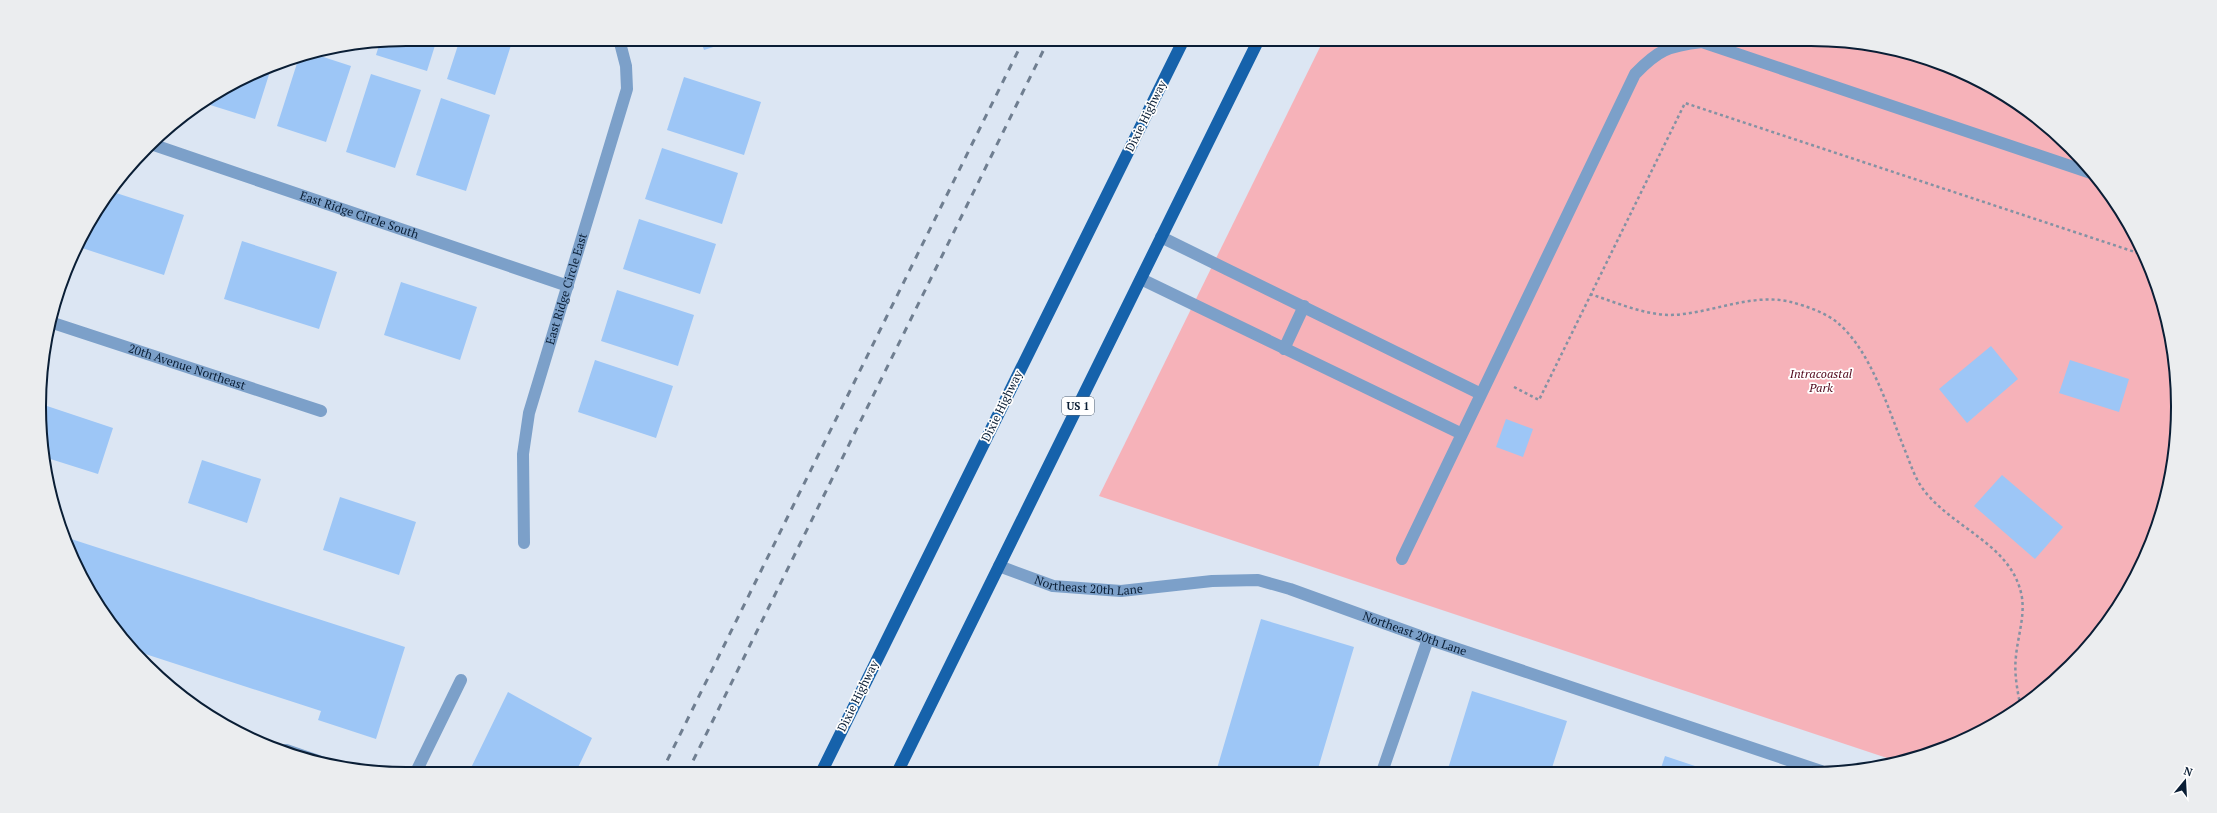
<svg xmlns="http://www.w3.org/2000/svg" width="2217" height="813" viewBox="0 0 2217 813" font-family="'PT Serif',serif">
  <rect width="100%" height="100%" fill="#dce6f3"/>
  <path fill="#f6b2b9" d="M1324 39H1810L1905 51 1973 77 2034 115 2087 164 2129 223 2158 288 2175 358 2177 430 2166 501 2129 590 2053 683 1973 736 1893 760 1099 496Z"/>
  <path fill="#9dc6f6" d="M407 39H437L427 71 376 55 380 42Z
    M460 39H513L495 95 447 79Z
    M700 39H738L704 50Z
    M311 53 351 66 326 142 277 126 299 57Z
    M272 65 255 119 207 104 266 67Z
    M371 74 421 90 395 168 346 152Z
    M684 77 761 102 744 155 667 130Z
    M441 98 490 115 466 191 416 175Z
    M662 148 738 173 722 224 645 199Z
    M110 191 184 215 164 275 76 246Z
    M639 219 716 244 700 294 623 269Z
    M242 241 337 272 319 329 224 299Z
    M401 282 477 307 460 360 384 335Z
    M617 290 694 315 678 366 601 341Z
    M1991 346 2018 379 1967 423 1939 389Z
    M595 360 673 386 656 438 578 412Z
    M2070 360 2129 379 2119 412 2059 393Z
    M41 404 113 428 98 474 44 457 40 430Z
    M1506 419 1533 429 1523 457 1496 447Z
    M202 460 261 479 247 523 188 503Z
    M2002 475 2063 527 2035 559 1974 506Z
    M340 497 416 522 399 575 323 550Z
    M68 538 405 647 376 739 318 720 321 711 133 650 101 611Z
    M1261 619 1354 647 1317 772H1216Z
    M1472 691 1567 721 1551 771 1447 772Z
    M508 692 592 738 575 774H468Z
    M1665 756 1710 771H1660Z"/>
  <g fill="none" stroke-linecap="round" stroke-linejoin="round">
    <path stroke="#8492a3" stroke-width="2.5" stroke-dasharray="3 3" stroke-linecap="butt" d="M1590 294C1615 302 1642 314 1668 315 1709 315 1750 292 1791 302 1806 306 1827 313 1839 324 1871 352 1888 408 1904 448 1910 462 1914 477 1923 489 1950 526 2007 543 2020 589 2027 611 2018 634 2016 656 2014 673 2017 688 2020 704
      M1514 387 1539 400 1685 103 2144 255"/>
    <path stroke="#7ca0c9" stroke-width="12" d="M1161 237 1481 394
      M1141 279 1462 434
      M1284 349 1304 306
      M1402 559 1635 74C1658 50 1668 46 1702 42L2094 174
      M1382 772 1428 639"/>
    <g stroke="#7ca0c9" stroke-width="12">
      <path id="s1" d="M151 144 568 286"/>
      <path id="s2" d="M53 323 321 411"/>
      <path id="s3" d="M524 543 523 454 529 413 627 89 626 66 619 39"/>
      <path id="s4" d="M999 566 1053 586 1121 591 1212 581 1258 580 1290 589 1428 639 1821 771"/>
      <path d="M286 750 327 764"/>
      <path d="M415 774 461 680"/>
    </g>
    <path stroke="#1662ab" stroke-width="12" d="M821 773 1184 39
      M897 773 1259 39"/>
    <path stroke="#6f7e90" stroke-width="3" stroke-dasharray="7 7" stroke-linecap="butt" d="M661 773 1024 39
      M687 773 1049 39"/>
  </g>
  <g text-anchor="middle" stroke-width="3.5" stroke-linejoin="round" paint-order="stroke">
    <rect fill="#fff" stroke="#546272" stroke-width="1" x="1062" y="397" width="32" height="18" rx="3"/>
    <g font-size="11" font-weight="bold" fill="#0a1e35">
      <text x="1078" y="410">US 1</text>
    </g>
    <g font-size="12" fill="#0a1e35" stroke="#fff">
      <text transform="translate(1146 116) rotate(-64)" y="4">Dixie Highway</text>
      <text dy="4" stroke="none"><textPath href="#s1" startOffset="220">East Ridge Circle South</textPath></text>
      <text dy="4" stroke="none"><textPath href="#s3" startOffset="260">East Ridge Circle East</textPath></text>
      <text dy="4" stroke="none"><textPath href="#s2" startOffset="141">20th Avenue Northeast</textPath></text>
      <text transform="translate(1002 406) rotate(-64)" y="4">Dixie Highway</text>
      <text dy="4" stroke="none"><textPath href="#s4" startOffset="93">Northeast 20th Lane</textPath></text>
      <text dy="4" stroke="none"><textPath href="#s4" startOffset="429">Northeast 20th Lane</textPath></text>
      <text transform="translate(858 696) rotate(-64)" y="4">Dixie Highway</text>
    </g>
    <g font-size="12" font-style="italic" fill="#51071b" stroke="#fff">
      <text x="1821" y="378">Intracoastal<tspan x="1821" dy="14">Park</tspan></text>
    </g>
  </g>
  <path d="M0 0H2217V813H0ZM406 46H1811A360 360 0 0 1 2171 406V407A360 360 0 0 1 1811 767H406A360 360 0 0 1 46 407V406A360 360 0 0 1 406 46Z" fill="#ebedef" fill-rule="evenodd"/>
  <path fill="none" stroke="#0a1e35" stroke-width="2" d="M406 46H1811A360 360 0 0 1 2171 406V407A360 360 0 0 1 1811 767H406A360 360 0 0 1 46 407V406A360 360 0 0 1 406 46Z"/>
  <g transform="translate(2185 781) rotate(18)" stroke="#ffffff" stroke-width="3" paint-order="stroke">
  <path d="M0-3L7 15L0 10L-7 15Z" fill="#0a1e35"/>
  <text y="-6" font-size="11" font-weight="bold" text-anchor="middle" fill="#0a1e35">N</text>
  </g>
</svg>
